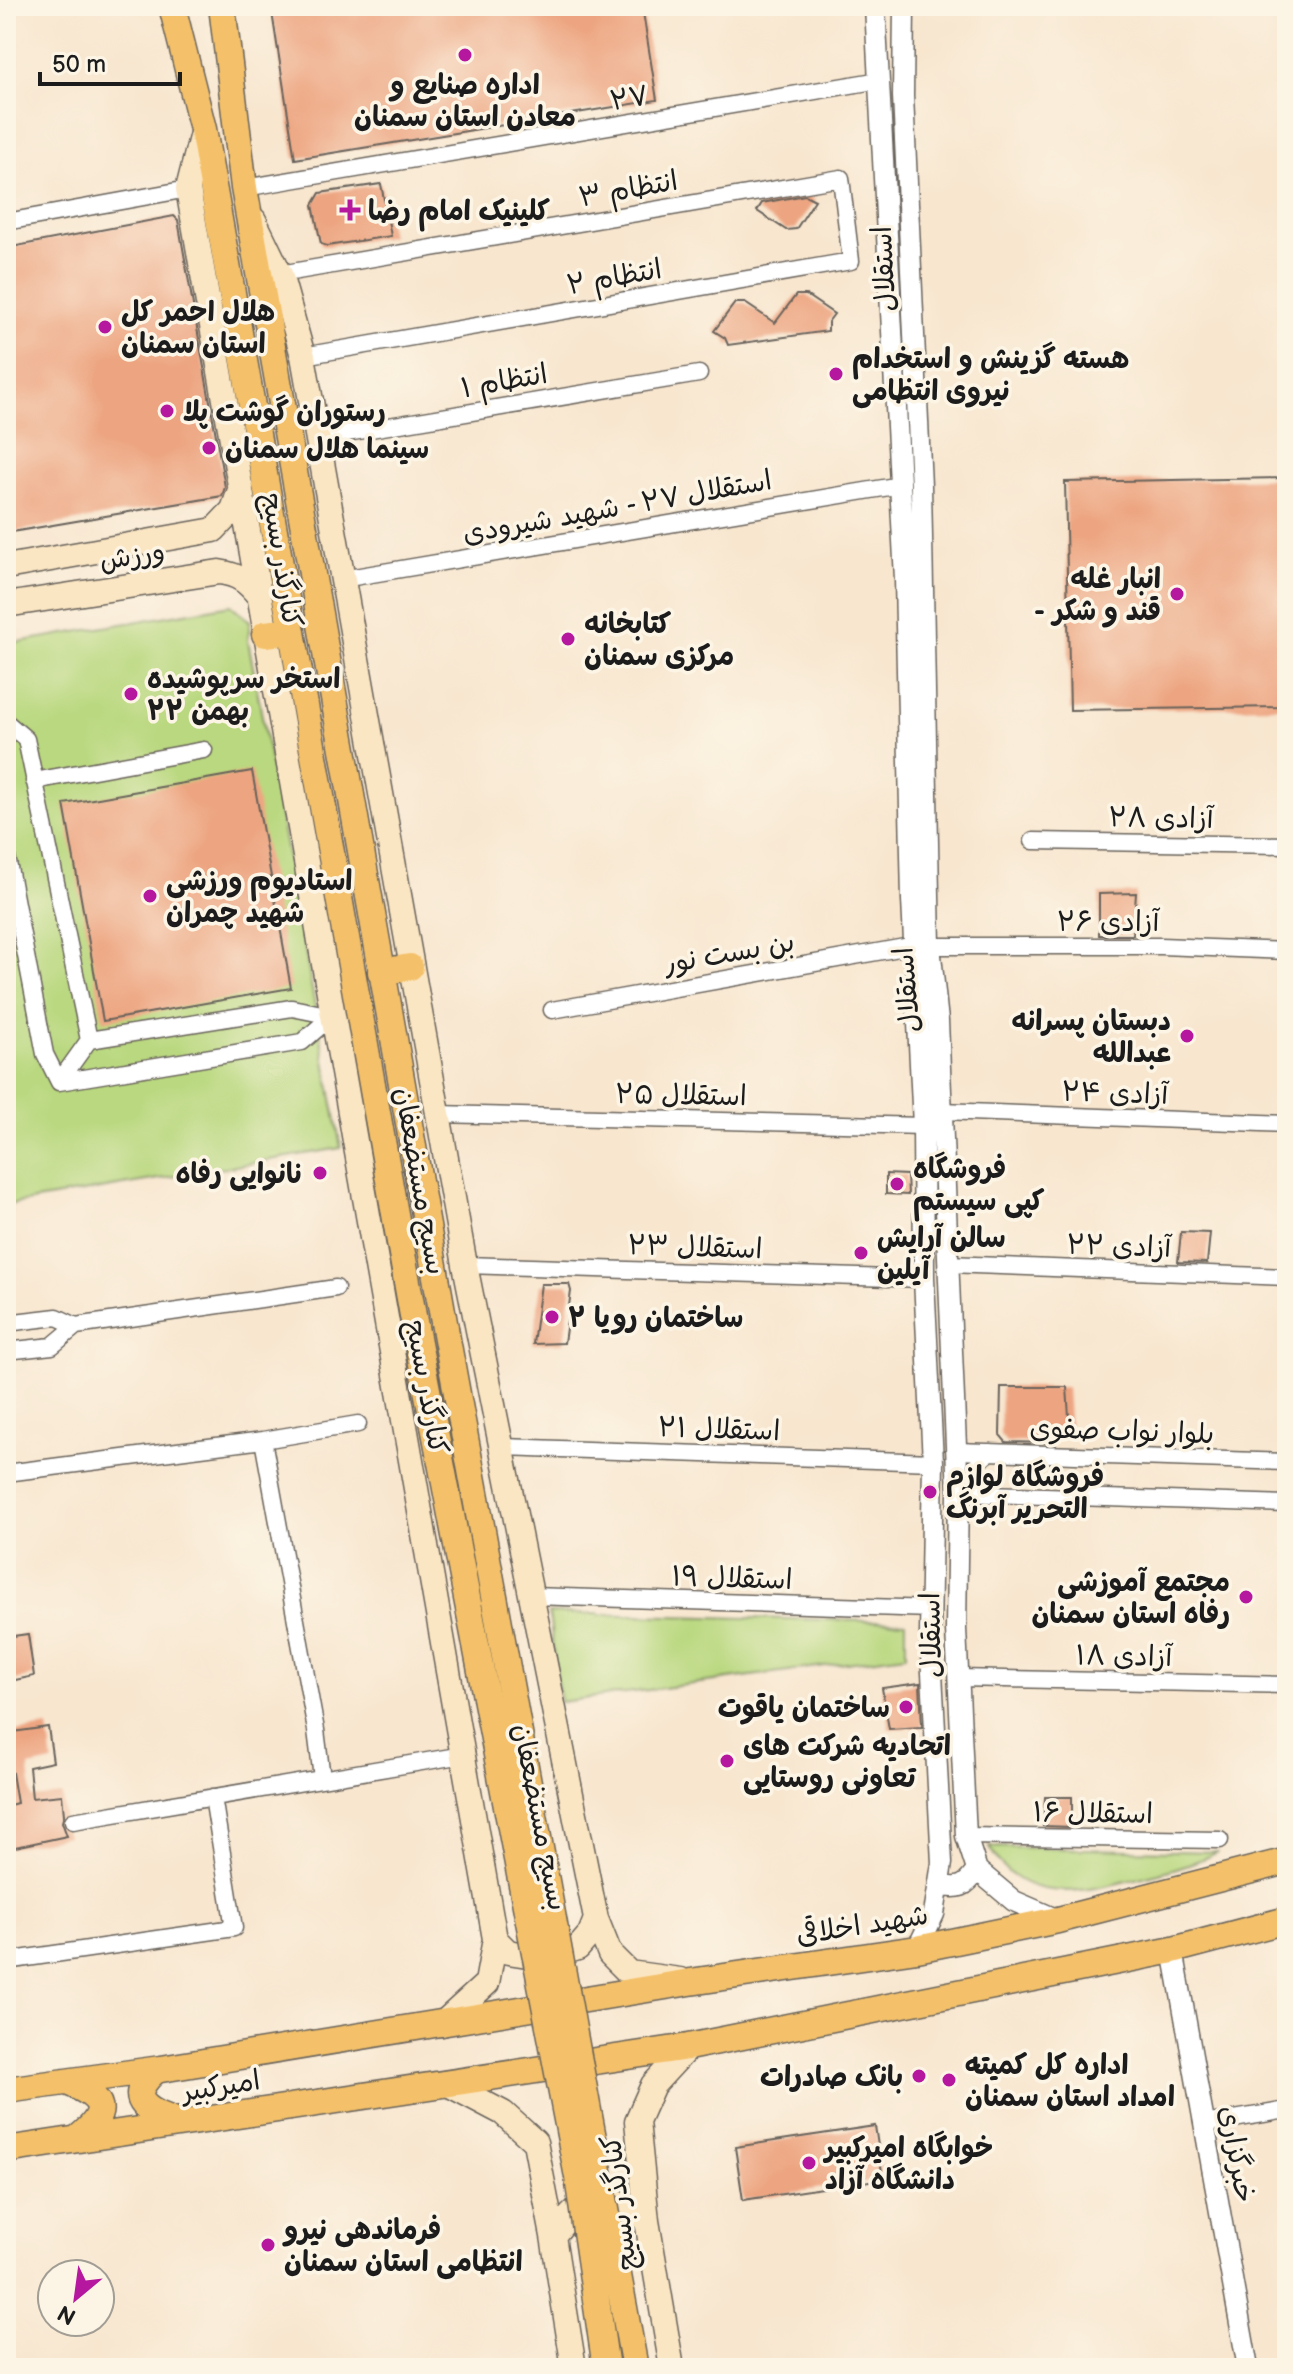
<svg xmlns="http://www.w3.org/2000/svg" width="1293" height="2374" viewBox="0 0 1293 2374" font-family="'Balsamiq Sans','Playpen Sans Arabic',sans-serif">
  <rect width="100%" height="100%" fill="#fcf5e5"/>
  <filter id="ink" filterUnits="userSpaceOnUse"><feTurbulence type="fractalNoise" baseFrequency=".0125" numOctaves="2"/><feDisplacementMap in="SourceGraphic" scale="16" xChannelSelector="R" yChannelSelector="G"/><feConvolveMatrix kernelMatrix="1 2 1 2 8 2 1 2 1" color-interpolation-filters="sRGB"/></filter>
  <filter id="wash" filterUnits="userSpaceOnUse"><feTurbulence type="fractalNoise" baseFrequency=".006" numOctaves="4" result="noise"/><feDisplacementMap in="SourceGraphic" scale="32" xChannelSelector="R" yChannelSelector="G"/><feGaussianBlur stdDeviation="1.8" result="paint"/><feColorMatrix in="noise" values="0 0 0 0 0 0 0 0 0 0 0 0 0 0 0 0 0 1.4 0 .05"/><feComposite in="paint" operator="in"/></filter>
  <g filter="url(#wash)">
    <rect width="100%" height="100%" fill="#f8e6cf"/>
    <path fill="#b9d87f" stroke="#6a7a4e" stroke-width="2" d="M231 605 250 621 248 640 341 1148 6 1205V644Z
      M549 1613 906 1622V1655L560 1702Z
      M990 1847 1218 1852C1191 1865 1164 1872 1135 1879 1084 1892 1019 1907 990 1847Z"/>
    <g id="blocks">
      <path fill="#eda581" d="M271 6H642L657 100 295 159Z
        M381 184 391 236 327 246 321 244 313 205 320 193Z
        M805 195 815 200 796 229 786 230 757 211 762 203Z
        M174 216 178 220 225 487 222 496 6 533V248Z
        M796 295H806L834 314 828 322V331L728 345 725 338 714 331 735 303H745L775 323Z
        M1287 478V707L1070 710 1065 482Z
        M252 771 291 988 103 1021 64 804Z
        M1136 893 1133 935H1099V894Z
        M886 1174 907 1175 908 1195 886 1194Z
        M1181 1232 1210 1233 1207 1263 1178 1262Z
        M541 1284H569L571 1291 564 1343 533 1344Z
        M1001 1387H1067L1070 1432 1058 1434 1055 1443 1006 1442 1000 1435Z
        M28 1634 34 1676 6 1682V1637Z
        M920 1683 922 1727 889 1729 882 1688Z
        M48 1727 53 1762 29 1767 32 1798 62 1795 64 1815 62 1822 67 1836 6 1849V1806L17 1803 12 1773 6 1774V1733Z
        M1045 1797H1072V1827L1043 1826Z
        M875 2126 883 2179 743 2200 735 2147Z"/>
    </g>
  </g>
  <g filter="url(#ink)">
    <use href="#blocks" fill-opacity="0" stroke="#69635b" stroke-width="2"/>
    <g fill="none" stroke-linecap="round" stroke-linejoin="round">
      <defs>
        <path id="minor" d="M244 188 880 80
          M6 222 188 189
          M280 274 841 178 851 261 303 356
          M317 438 699 374
          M342 579 901 485
          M6 722 26 739 89 1040 292 1008 332 1016
          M34 781 204 750
          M1033 841 1287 845
          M6 852 45 1054 59 1082 302 1042 332 1016
          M930 946H1161L1287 951
          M552 1010 916 945
          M59 1082 89 1040
          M942 1111 1287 1124
          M438 1114 923 1126
          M948 1264 1287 1277
          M465 1265 924 1279
          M6 1323 57 1317 76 1326
          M6 1351 52 1346 76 1326 336 1288
          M263 1440 316 1730 322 1778
          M503 1447 933 1462
          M956 1451 1287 1462
          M6 1473 263 1440 358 1424
          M958 1493 1287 1504
          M986 1494C969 1479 973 1463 991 1452
          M532 1596 932 1609
          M959 1678 1287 1685
          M73 1821 463 1755
          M966 1836 1220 1840
          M6 1961 234 1928 213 1797
          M1204 2124 1287 2110"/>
        <path id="tertiary" d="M875 6 905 579 912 900 923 1126 924 1279 933 1462 930 1635 942 1863 934 1914 917 1949
          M904 6 903 96 921 486 930 946 938 1021 958 1493 956 1629 966 1836 977 1870 1014 1901 1058 1920
          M939 1885C959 1890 966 1887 977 1870
          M1173 1950 1248 2368"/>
        <path id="secondary" d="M203 129 188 189 495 1939 487 1983 442 2024
          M254 220 280 274 303 356 465 1265 596 1919 610 1954 629 1973 680 1980
          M6 567 214 530 233 510 241 487
          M6 605 219 572C239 575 247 581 259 596
          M495 1939 508 1952 547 1958 578 1948 590 1934 596 1919
          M446 2083 503 2113 535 2142 553 2236 574 2368
          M553 2236C587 2193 602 2185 647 2221
          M672 2368 647 2221 637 2121 653 2085 688 2047"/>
        <path id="primary" d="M172 6 203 129 415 1327
          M222 6 244 188 445 1328
          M265 634 292 631
          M381 972 410 967
          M156 2070C120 2101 152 2114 183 2123
          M67 2082C106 2098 111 2112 77 2139
          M6 2090 161 2069 690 1982 917 1949 1058 1920 1287 1861
          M6 2150 688 2047 1173 1950 1287 1920"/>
      </defs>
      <use href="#minor" stroke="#69635b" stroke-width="19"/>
      <use href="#tertiary" stroke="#69635b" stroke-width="23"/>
      <use href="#secondary" stroke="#69635b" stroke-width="27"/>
      <use href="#primary" stroke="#69635b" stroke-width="29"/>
      <use href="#minor" stroke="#fff" stroke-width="16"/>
      <use href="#tertiary" stroke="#fff" stroke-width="20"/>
      <use href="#secondary" stroke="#fbe6c3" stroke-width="24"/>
      <use href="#primary" stroke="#f4c16a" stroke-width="26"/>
      <defs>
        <path id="primary-bridge" d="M415 1327 578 2177 606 2368
          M445 1328 635 2368"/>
      </defs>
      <use href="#primary-bridge" stroke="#69635b" stroke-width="29" stroke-linecap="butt"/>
      <use href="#primary-bridge" stroke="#f4c16a" stroke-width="26"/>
    </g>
  </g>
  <g fill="#b5179e" stroke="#fcf5e5" stroke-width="3">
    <circle cx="465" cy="55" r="8"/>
    <path d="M346 198h8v8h8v8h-8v8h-8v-8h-8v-8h8z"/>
    <circle cx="105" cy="327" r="8"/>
    <circle cx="836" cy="374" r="8"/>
    <circle cx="167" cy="411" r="8"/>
    <circle cx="209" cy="448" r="8"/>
    <circle cx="1177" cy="594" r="8"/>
    <circle cx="568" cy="639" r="8"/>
    <circle cx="131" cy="694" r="8"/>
    <circle cx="150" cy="896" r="8"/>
    <circle cx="1187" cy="1036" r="8"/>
    <circle cx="320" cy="1173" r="8"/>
    <circle cx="897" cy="1184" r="8"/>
    <circle cx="861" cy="1253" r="8"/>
    <circle cx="552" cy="1317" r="8"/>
    <circle cx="930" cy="1492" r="8"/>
    <circle cx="1246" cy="1597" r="8"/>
    <circle cx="906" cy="1707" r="8"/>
    <circle cx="727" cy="1761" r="8"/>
    <circle cx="919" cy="2076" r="8"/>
    <circle cx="949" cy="2080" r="8"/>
    <circle cx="809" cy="2163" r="8"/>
    <circle cx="268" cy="2245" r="8"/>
  </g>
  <g text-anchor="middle" stroke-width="7" stroke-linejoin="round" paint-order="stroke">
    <g font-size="28" font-weight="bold" fill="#1c1c1c" stroke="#fcf5e5" text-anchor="start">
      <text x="465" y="94" text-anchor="middle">اداره صنایع و<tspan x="465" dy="32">معادن استان سمنان</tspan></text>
      <text x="368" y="220">کلینیک امام رضا</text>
      <text x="121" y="321">هلال احمر کل<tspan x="121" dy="32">استان سمنان</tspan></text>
      <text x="852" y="368">هسته گزینش و استخدام<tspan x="852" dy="32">نیروی انتظامی</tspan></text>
      <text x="183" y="421">رستوران گوشت پلا</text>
      <text x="225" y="458">سینما هلال سمنان</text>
      <text x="1161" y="588" text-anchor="end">انبار غله<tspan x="1161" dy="32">- قند و شکر</tspan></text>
      <text x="584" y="633">کتابخانه<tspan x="584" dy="32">مرکزی سمنان</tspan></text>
      <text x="147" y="688">استخر سرپوشیده<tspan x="147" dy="32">۲۲ بهمن</tspan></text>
      <text x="166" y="890">استادیوم ورزشی<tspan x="166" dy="32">شهید چمران</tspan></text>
      <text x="1171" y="1030" text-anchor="end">دبستان پسرانه<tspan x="1171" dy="32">عبدالله</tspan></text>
      <text x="913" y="1178">فروشگاه<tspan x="913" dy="32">کپی سیستم</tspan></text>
      <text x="304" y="1183" text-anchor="end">نانوایی رفاه</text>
      <text x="877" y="1247">سالن آرایش<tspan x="877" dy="32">آیلین</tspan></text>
      <text x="568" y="1327">ساختمان رویا ۲</text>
      <text x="946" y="1486">فروشگاه لوازم<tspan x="946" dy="32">التحریر آبرنگ</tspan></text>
      <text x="1230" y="1591" text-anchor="end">مجتمع آموزشی<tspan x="1230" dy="32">رفاه استان سمنان</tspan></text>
      <text x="890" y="1717" text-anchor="end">ساختمان یاقوت</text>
      <text x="743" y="1755">اتحادیه شرکت های<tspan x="743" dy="32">تعاونی روستایی</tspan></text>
      <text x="965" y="2074">اداره کل کمیته<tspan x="965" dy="32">امداد استان سمنان</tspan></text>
      <text x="903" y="2086" text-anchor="end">بانک صادرات</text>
      <text x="825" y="2157">خوابگاه امیرکبیر<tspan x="825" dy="32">دانشگاه آزاد</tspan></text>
      <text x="284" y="2239">فرماندهی نیرو<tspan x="284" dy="32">انتظامی استان سمنان</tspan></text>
    </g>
    <g font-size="28" fill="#1c1c1c" stroke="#fcf5e5">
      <text transform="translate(629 97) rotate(-10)" y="10">۲۷</text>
      <text transform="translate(628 188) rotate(-10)" y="10">انتظام ۳</text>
      <text transform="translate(883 269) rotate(-93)" y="10">استقلال</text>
      <text transform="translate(614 276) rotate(-10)" y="10">انتظام ۲</text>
      <text transform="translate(504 380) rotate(-10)" y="10">انتظام ۱</text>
      <text transform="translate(617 506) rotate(-10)" y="10">استقلال ۲۷ - شهید شیرودی</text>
      <text transform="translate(132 555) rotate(-9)" y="10">ورزش</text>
      <text transform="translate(283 560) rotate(81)" y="10">کنارگذر بسیج</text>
      <text transform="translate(1161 817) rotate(1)" y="10">آزادی ۲۸</text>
      <text x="1108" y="931">آزادی ۲۶</text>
      <text transform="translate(729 952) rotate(-10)" y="10">بن بست نور</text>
      <text transform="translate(906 990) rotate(-95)" y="10">استقلال</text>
      <text transform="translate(1115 1092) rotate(2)" y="10">آزادی ۲۴</text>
      <text transform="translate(681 1094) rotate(1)" y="10">استقلال ۲۵</text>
      <text transform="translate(421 1181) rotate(80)" y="10">بسیج مستضعفان</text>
      <text transform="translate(1119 1245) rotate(2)" y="10">آزادی ۲۲</text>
      <text transform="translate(695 1246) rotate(2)" y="10">استقلال ۲۳</text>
      <text transform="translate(428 1387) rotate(80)" y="10">کنارگذر بسیج</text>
      <text transform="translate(719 1428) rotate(2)" y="10">استقلال ۲۱</text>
      <text transform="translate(1122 1430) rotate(2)" y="10">بلوار نواب صفوی</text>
      <text transform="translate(732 1577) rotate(2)" y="10">استقلال ۱۹</text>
      <text transform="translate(930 1635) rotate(-91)" y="10">استقلال</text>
      <text transform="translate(1124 1655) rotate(1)" y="10">آزادی ۱۸</text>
      <text transform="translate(1093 1812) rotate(1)" y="10">استقلال ۱۶</text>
      <text transform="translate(541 1817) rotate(79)" y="10">بسیج مستضعفان</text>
      <text transform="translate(862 1924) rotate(-9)" y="10">شهید اخلاقی</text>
      <text transform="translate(221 2085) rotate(-9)" y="10">امیرکبیر</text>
      <text transform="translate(1238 2154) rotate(80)" y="10">خبرگزاری</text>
      <text transform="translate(618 2203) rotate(-97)" y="10">کنارگذر بسیج</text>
    </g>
  </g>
  <rect width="1293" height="2374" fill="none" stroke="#fcf5e5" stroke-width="32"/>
  <g transform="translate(76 2298) rotate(209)"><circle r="38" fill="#fcf5e5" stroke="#a29e95" stroke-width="2"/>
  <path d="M0-6L14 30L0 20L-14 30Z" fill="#b5179e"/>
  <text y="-12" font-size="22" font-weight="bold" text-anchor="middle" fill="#1c1c1c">N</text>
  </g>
  <path d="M40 72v12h140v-12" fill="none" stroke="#1c1c1c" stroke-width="4"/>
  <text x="52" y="72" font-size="24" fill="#1c1c1c" stroke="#fcf5e5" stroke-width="6" paint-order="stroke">50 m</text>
</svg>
